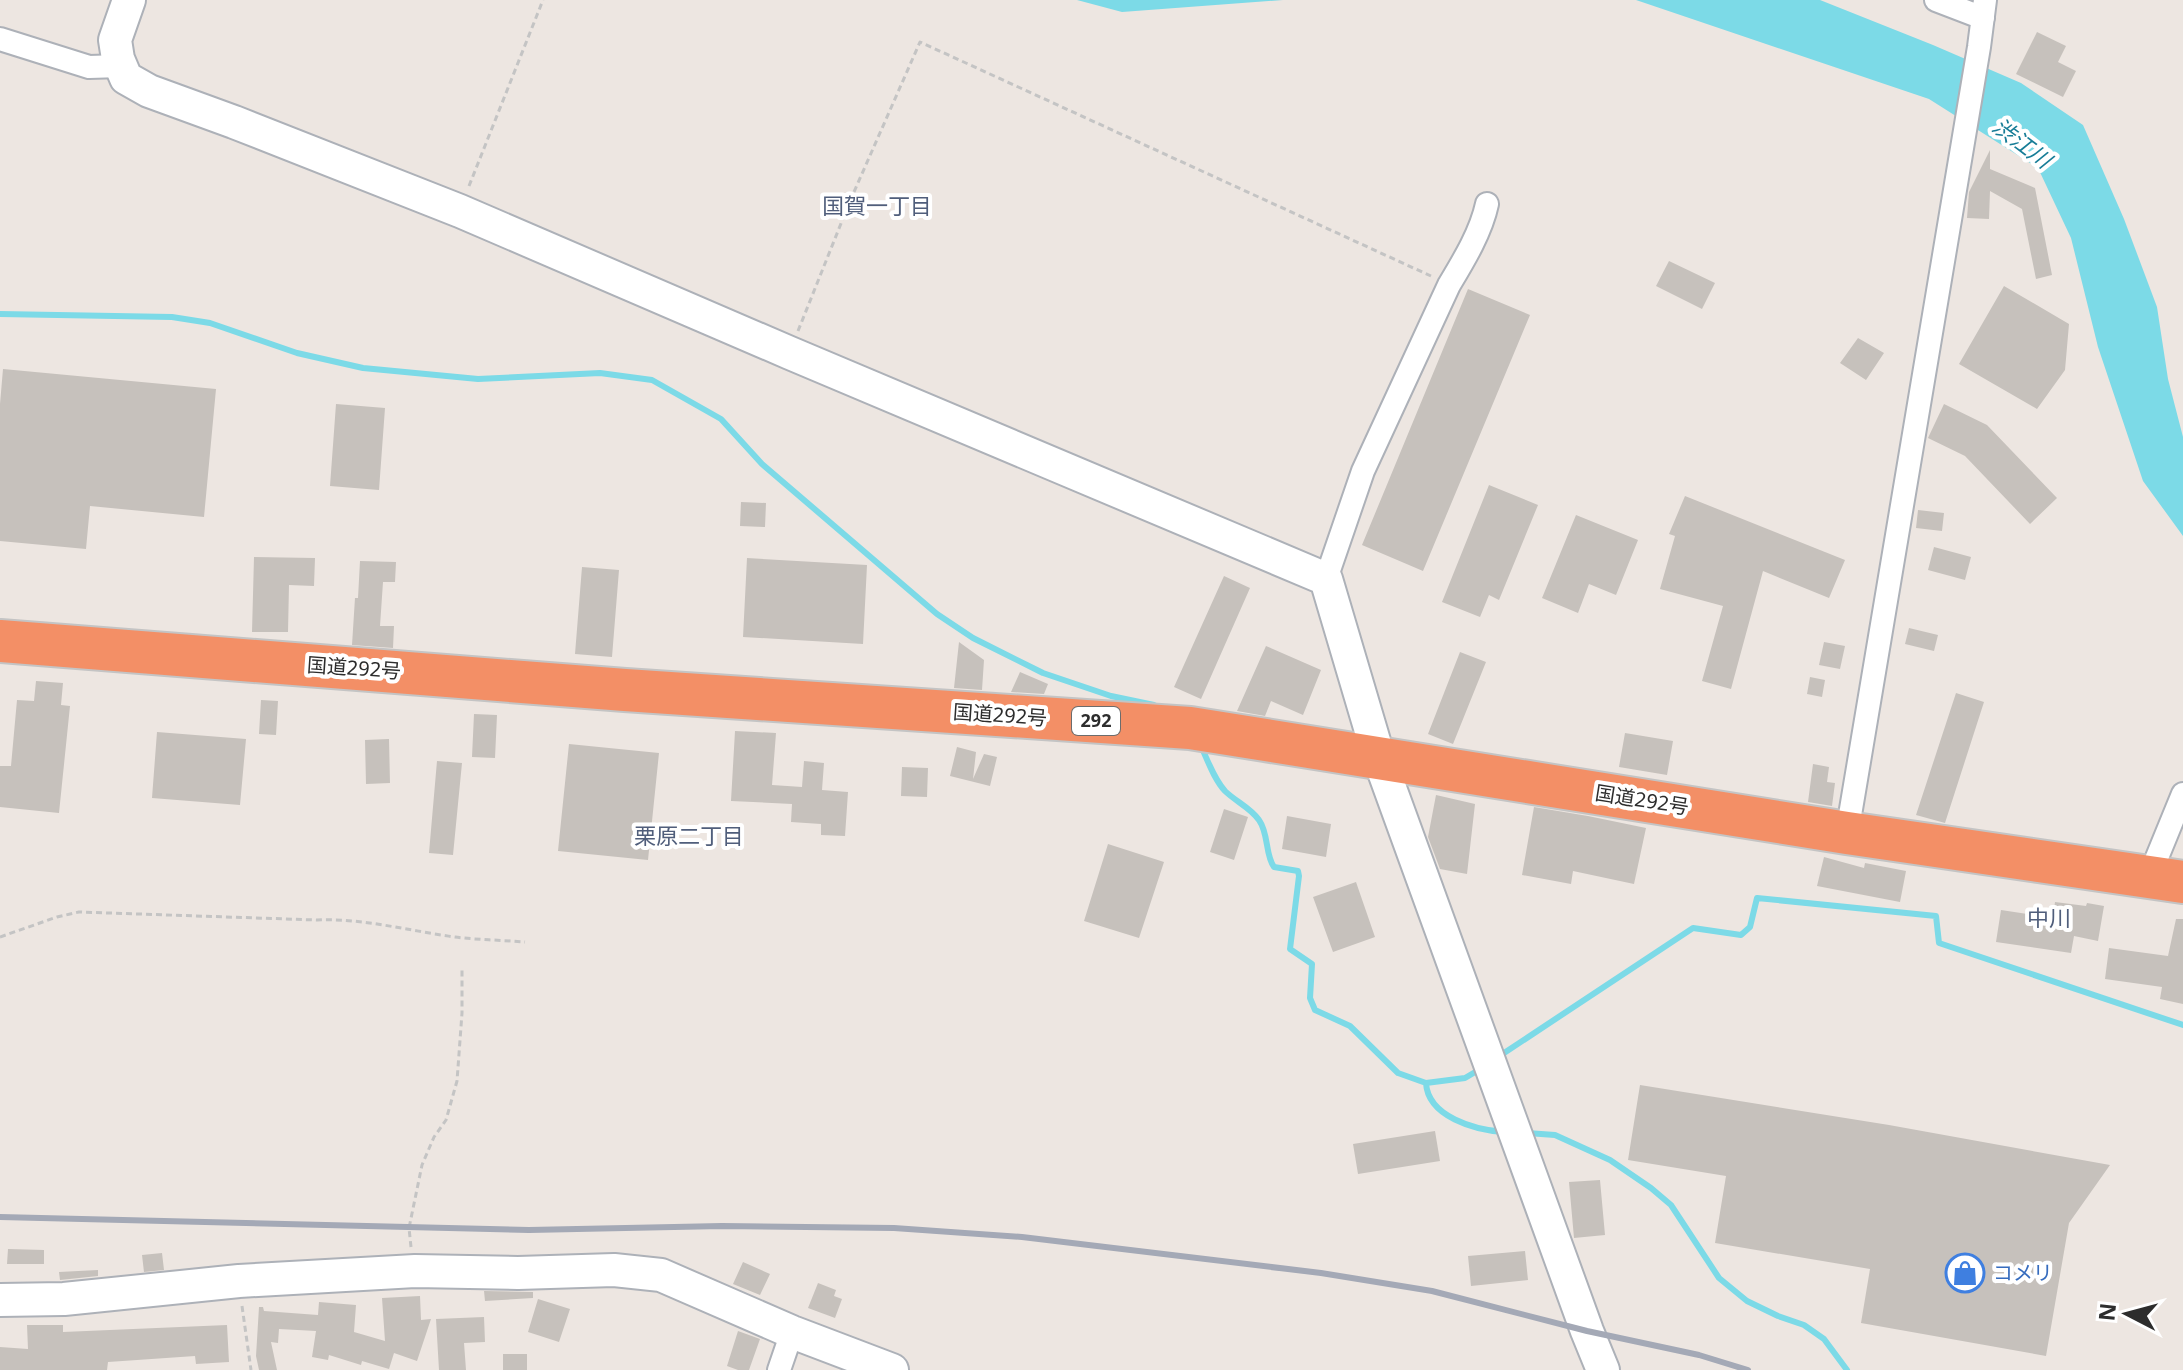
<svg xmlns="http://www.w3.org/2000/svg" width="2183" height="1370" viewBox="0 0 2183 1370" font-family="'Noto Sans','Noto Sans JP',sans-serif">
  <rect width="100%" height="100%" fill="#ede6e1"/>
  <path fill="#7cdae7" d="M1077 0H1283L1122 12Z
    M1636 0H1820L1933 45 2021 83 2083 125 2124 219 2157 307 2168 379 2183 437V536L2143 481 2098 347 2071 238 2038 168 1929 99Z"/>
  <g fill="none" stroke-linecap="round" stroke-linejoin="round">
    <path stroke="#7cdae7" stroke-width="6" d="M0 314 172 317 210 323 297 353 363 368 478 379 600 373 652 380 721 419 762 464 937 614 973 638 1043 673 1111 696 1154 705
      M1201 746C1208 761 1214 779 1225 791 1235 801 1251 808 1259 820 1269 834 1265 855 1274 867L1298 871 1299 876 1290 949 1312 964 1310 998 1315 1010 1350 1026 1398 1073 1426 1083 1465 1078 1482 1068
      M1498 1057 1693 928 1741 935 1750 927 1757 898 1936 916 1939 943 2183 1025
      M1426 1083C1428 1117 1475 1130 1504 1132
      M1527 1133 1555 1135 1610 1160 1651 1188 1671 1205 1719 1278 1747 1301 1778 1316 1804 1325 1824 1339 1847 1370"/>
  </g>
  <path fill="#c6c1bc" d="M2037 32 2066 46 2058 62 2076 71 2063 97 2016 74Z
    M1990 150V169L2035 188 2052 275 2036 279 2022 209 1990 191 1989 219 1967 218 1969 192Z
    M1669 261 1715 283 1702 309 1656 286Z
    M2004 286 2069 324 2065 370 2037 409 1959 364Z
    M1468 289 1530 315 1423 571 1362 545Z
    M1858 338 1884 353 1866 380 1840 363Z
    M3 369 216 389 204 517 90 506 86 549 0 541V404Z
    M336 404 385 408 379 490 330 486Z
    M1944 404 1987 425 2057 498 2030 524 1965 456 1928 438Z
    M1489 485 1538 505 1499 600 1489 595 1480 617 1442 602Z
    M1685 496 1845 560 1829 598 1763 571 1731 689 1702 681 1723 606 1660 589 1675 536 1669 534Z
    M741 502 766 503 765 527 740 526Z
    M1918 510 1944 513 1942 531 1916 528Z
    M1576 515 1638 540 1616 595 1589 584 1578 613 1542 598Z
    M1934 547 1971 557 1965 580 1928 570Z
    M254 557 315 558 314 586 289 585 288 632H252Z
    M747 558 867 565 863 644 743 637Z
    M360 561 396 562 395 582H383L380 626H394L393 648 352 645 355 598H358Z
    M582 567 619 570 612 657 575 654Z
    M1224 576 1250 588 1201 699 1174 687Z
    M1909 628 1938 635 1934 651 1905 644Z
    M959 642 984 660 982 690 954 688Z
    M1824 642 1845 646 1840 669 1819 665Z
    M1266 646 1321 670 1303 715 1271 701 1265 716 1237 711Z
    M1460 652 1486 662 1453 744 1428 734Z
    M1020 672 1048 684 1044 694 1011 692Z
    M1810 677 1825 680 1822 697 1807 694Z
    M36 681 63 683 61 705 70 706 59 813 0 807V766H11L17 700 34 701Z
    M1956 693 1984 702 1945 823 1916 815Z
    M261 700 278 701 276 735 259 734Z
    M474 714 497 715 495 758 472 757Z
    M735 731 776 733 772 785 802 787 804 761 824 763 822 790 848 792 845 836 821 835V824L791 822 792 804 731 801Z
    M157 732 246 739 240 805 152 798Z
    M1625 733 1673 741 1667 775 1619 767Z
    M389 739 390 783 366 784 365 740Z
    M569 744 659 753 648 860 558 851Z
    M957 747 976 752 973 779 984 754 997 757 990 786 950 776Z
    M437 761 462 763 453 855 429 853Z
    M1813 764 1829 767 1827 782 1835 783 1832 806 1808 802Z
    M902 767 928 768 927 797 901 796Z
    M1436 795 1475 804 1467 874 1440 869 1428 837Z
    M1534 807 1588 816 1646 828 1634 884 1573 871 1571 884 1522 875Z
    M1224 809 1248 817 1234 860 1210 852Z
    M1287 816 1331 824 1326 857 1282 849Z
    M1108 844 1164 862 1139 938 1084 921Z
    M1824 857 1864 868 1865 863 1906 871 1900 902 1817 886Z
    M1356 882 1375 937 1333 952 1313 897Z
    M2055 902 2086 906 2087 903 2104 906 2098 941 2074 936 2071 953 1996 942 2001 910 2053 918Z
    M2176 919H2183V1004L2160 999 2162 987 2105 979 2109 948 2168 956Z
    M1640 1085 1889 1125 2110 1165 2069 1223 2046 1356 1861 1323 1870 1269 1715 1243 1726 1176 1628 1160Z
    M1435 1131 1440 1161 1358 1174 1353 1144Z
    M1600 1180 1605 1235 1574 1238 1569 1182Z
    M8 1249 44 1250V1264H7Z
    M1525 1251 1528 1280 1471 1286 1468 1256Z
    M162 1253 164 1270 144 1272 142 1255Z
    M743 1262 770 1274 760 1295 733 1284Z
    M98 1270V1276L60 1280 59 1272Z
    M818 1283 836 1290 834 1296 842 1299 835 1318 808 1308Z
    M484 1291 533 1292V1298L485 1301Z
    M420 1296 421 1320 431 1319 417 1361 394 1353 389 1369 362 1361 361 1365 329 1355 328 1360 312 1357 316 1331 279 1329 278 1343 271 1342 277 1370H259L256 1356 259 1307H263L264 1311 318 1315 319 1302 356 1305 354 1332 385 1341 382 1298Z
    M538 1299 570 1309 559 1342 528 1332Z
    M484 1317 485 1342 464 1343 466 1370H439L436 1319Z
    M27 1325H63V1332L227 1325 229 1362 196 1364 195 1356 108 1362 107 1370H0V1347L28 1349Z
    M738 1331 760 1339 749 1370H738L727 1366Z
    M503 1354H527V1370H503Z"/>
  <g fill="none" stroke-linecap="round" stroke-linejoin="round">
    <defs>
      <path id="street" d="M1936 0 1983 18
        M0 39 89 67 121 66
        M1326 579 1363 471 1449 285C1464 260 1481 232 1487 204
        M1847 833 1979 47 1985 0
        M2149 877 2183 794
        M779 1370 792 1332"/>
      <path id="secondary" d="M129 0 115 40 118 59 126 78 149 91 234 122 460 211 790 353 1326 579 1379 758 1587 1331 1603 1370
        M0 1300 64 1299 239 1281 415 1271 518 1273 614 1270 661 1275 792 1332 892 1370"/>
      <path id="highway" d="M0 641 625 690 1190 728 1847 833 2183 882"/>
    </defs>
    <use href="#street" stroke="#adb1b8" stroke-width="26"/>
    <use href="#secondary" stroke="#adb1b8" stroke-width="36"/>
    <use href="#highway" stroke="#c4c4c4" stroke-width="46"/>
    <path stroke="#c4c4c4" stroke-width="3" stroke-dasharray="6 4" stroke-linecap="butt" d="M469 186 543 0
      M798 331 850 201 920 42 1431 276
      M0 937 57 917 79 912 317 920C364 918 409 931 455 937 478 940 502 940 525 942
      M411 1247 409 1228 422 1165 434 1137 446 1120 457 1081 462 1013V969
      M242 1306 251 1370"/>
    <use href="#street" stroke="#fff" stroke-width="22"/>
    <use href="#secondary" stroke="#fff" stroke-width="32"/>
    <use href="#highway" stroke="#f38f66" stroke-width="42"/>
    <path stroke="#a4a9b6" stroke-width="6" d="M0 1217 529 1230 722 1226 894 1228 1022 1237 1321 1273 1432 1291 1587 1331 1699 1355 1748 1370"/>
  </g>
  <defs>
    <symbol id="shop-ring" viewBox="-11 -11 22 22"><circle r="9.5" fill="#fff" stroke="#3f7fe0" stroke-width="1.5"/><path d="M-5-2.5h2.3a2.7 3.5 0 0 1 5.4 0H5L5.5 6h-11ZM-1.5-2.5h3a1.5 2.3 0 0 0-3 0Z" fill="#3f7fe0"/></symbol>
  </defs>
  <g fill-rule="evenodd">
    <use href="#shop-ring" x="1943" y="1251" width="44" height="44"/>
  </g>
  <g text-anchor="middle" stroke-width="8" stroke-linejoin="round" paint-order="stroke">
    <rect fill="#fff" stroke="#6c6c6c" stroke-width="2" x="1072" y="707" width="48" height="28" rx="6"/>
    <g font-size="18" font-weight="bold" fill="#2d2d2d">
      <text x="1096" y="727">292</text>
    </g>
    <g font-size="20" fill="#2d2d2d" stroke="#fff">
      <text transform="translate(354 668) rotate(4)" y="7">国道292号</text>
      <text transform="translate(1000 715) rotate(4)" y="7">国道292号</text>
      <text transform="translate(1642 800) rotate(9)" y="7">国道292号</text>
    </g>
    <g font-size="20" fill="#366cbe" stroke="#fff" text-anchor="start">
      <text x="1993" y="1280">コメリ</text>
    </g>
    <g font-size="22" font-style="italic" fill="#177d97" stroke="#fff">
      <text transform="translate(2022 143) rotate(37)" y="8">渋江川</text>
    </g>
    <g font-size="22" fill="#505e7b" stroke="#fff">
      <text x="877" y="214">国賀一丁目</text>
      <text x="689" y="844">栗原二丁目</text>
      <text x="2049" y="926">中川</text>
    </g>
  </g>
  <g transform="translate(2127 1314) rotate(276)" stroke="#ffffff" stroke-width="6" paint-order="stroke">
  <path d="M0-6L14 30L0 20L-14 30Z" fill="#2d2d2d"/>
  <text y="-12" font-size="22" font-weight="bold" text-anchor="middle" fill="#2d2d2d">N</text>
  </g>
</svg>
